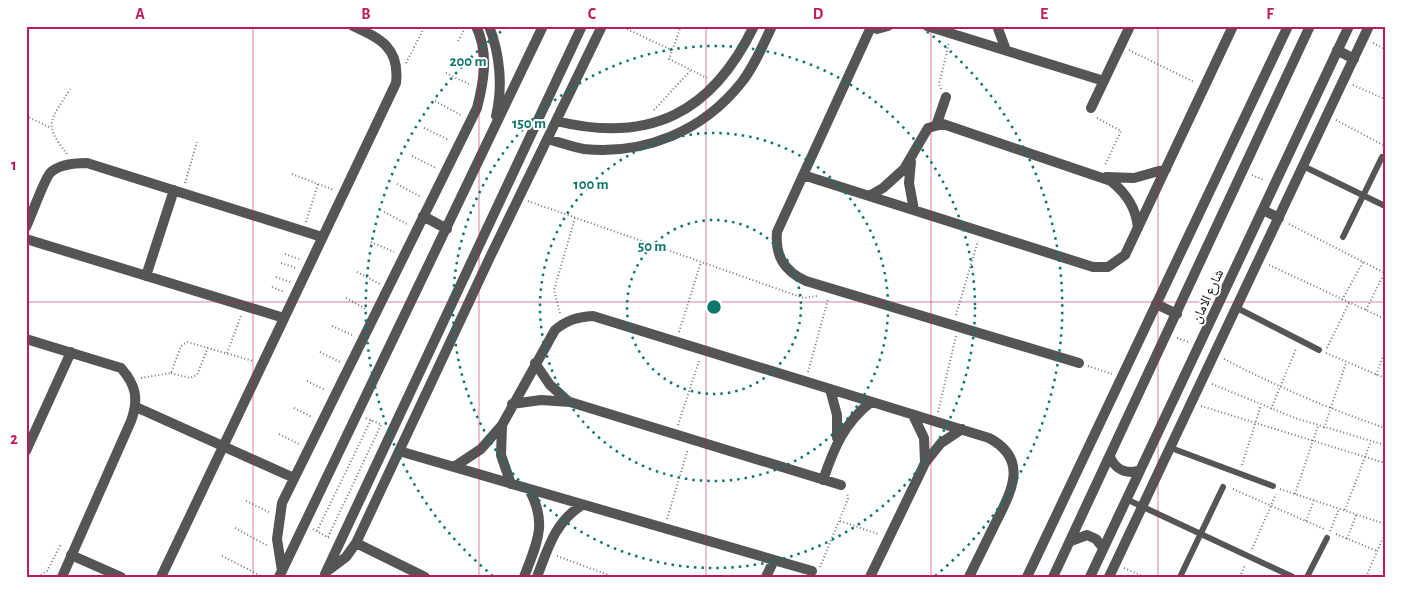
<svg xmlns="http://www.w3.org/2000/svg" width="1411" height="603" viewBox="0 0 1411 603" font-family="'Alegreya Sans','Noto Naskh Arabic',sans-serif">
  <rect width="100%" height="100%" fill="#fff"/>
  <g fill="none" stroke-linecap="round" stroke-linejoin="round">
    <path stroke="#777" stroke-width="2" stroke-dasharray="1 2.5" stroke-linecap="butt" d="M621 26 671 50
      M681 26 669 59 707 78
      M458 41 465 28
      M1373 43 1385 49
      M1129 50 1194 82
      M406 63 425 26
      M446 73 471 85
      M1353 85 1385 99
      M941 89 939 84 949 43
      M435 101 461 115
      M654 110 690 71
      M26 116 51 128
      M1097 118 1121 131 1105 165
      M1336 120 1385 146
      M424 128 449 140
      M67 154C42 122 51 121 70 89
      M412 156 436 168
      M292 174 334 190
      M1252 175 1264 180
      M185 183 197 142
      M397 184 421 197
      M528 201 795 295 804 298 817 296
      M384 212 409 225
      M306 222 318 184
      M1289 224 1385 273
      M371 242 394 252
      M285 254 299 259
      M281 263 296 268
      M1269 265 1385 319
      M357 272 380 284
      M276 277 290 282
      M272 287 284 292
      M346 298 366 309
      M1342 300 1363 262
      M1366 310 1385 272
      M560 313 554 290 575 218
      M956 315 978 241
      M332 326 352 335
      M679 332 701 262
      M1177 338 1189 342
      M1327 348 1349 303
      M320 352 340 362
      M227 353 241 316
      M1326 353 1385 378
      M1224 359C1276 386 1329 409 1385 428
      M1088 366 1112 374
      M808 372 828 299
      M171 373 190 378 197 375 208 347
      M1376 375 1385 351
      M141 378 171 373 181 346 187 342 253 361
      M307 381 325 390
      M1212 384 1295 418 1385 445
      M1201 406 1385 463
      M294 408 312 417
      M1271 409 1296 349
      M938 412 956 336
      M366 418 380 424
      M678 425 699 361
      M1324 428 1346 363
      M279 434 299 444
      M1242 465 1261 405
      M1233 489 1324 529
      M1280 489 1385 524
      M1295 494 1318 426
      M246 501 269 512
      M1345 510 1371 441
      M667 519 688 449
      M840 521 878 534
      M1306 521 1314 500
      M235 528 268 546
      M313 529 329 538
      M317 531 371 420
      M1330 531 1339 509
      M1336 534 1377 551
      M328 537 381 425
      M1347 539 1356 515
      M1252 549 1276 494
      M222 556 263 577
      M557 556 614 577
      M820 567 848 499 847 492
      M1124 568 1145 577
      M28 577H35
      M38 577 47 571 61 544
      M1240 577 1245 565
      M1366 577 1385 533"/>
    <path stroke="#555" stroke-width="6" d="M1303 166 1385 206
      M1343 237 1382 157
      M1237 308 1319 350
      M1171 448 1273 486
      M1126 499 1293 577
      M1180 577 1223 487
      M1307 577 1327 538"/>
    <path stroke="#555" stroke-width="10" d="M489 26C500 54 503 87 496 116
      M870 26 877 29 888 26
      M927 26 1104 81
      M997 26 1006 50
      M871 27 777 232C775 256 784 271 806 281L1079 363
      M1091 108 1130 26
      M556 121C650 144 712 113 754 26
      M937 123 946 97
      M547 139C559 142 572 147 584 149 645 155 703 131 741 83 754 67 763 45 772 26
      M911 162 909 183 914 210
      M803 175 1093 267H1108L1125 255 1233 26
      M1106 177 1134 178 1166 169
      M869 196 883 188 904 169 928 128 943 124 1111 181C1127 194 1136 208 1138 228
      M423 216 447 229
      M26 227C32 215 43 182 50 173 59 164 75 163 87 163L322 237
      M26 239 284 318
      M146 276 174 190
      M26 339 121 368C136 385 139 399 131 421L62 577
      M535 363 550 385 569 402
      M830 389 837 415V438
      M512 404 541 400 570 402 841 485
      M136 407 294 478
      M913 415 924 438 925 462
      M502 426 501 455 511 484
      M26 451 71 352
      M399 451 812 571
      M454 467 481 449 502 425 555 330C567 320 577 317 593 316L989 438C1030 460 1011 492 995 524 986 542 978 559 969 577
      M823 480C834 448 844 423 871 402
      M356 543 425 577
      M71 555 121 577
      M282 571 277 539 282 503 477 108C484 81 489 53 476 26
      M326 572 346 557 356 543 491 255 602 26
      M325 574 582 26
      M161 577 396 83C400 48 381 39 353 26
      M279 577 543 26
      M524 577C537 542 548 524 529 489
      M537 577C548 548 555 522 582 505
      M766 577 774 560
      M870 577 925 463 941 443 962 429
      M1027 577 1288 26
      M1109 577 1369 26"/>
    <path stroke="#555" stroke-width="10" d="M1337 50 1354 59
      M1263 210 1279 218
      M1156 304 1177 314
      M1110 457C1116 470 1125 474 1139 471
      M1071 541 1087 535 1096 539 1103 548
      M1053 577 1310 26
      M1090 577 1349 26"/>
  </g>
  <path fill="none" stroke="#c2185b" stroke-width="1" stroke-opacity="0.55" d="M253 26V577M479 26V577M706 26V577M931 26V577M1158 26V577M26 302H1385"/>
  <g fill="none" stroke="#0f766e" stroke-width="2.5" stroke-dasharray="2.5 5">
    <circle cx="714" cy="307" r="87"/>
    <circle cx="714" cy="307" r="174"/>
    <circle cx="714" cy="307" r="261"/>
    <path d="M493 576A348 348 0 0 1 507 27M921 27A348 348 0 0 1 935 576"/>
  </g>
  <g text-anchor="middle" stroke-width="4" stroke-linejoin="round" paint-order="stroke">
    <g font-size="14" fill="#000" stroke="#fff">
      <text transform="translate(1207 296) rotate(-65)" y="5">شارع الامان</text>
    </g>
  </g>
  <circle cx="714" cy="307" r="8" fill="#0f766e" stroke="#fff" stroke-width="2.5"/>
  <g font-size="15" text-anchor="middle" font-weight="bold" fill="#0f766e" stroke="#fff" stroke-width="4" stroke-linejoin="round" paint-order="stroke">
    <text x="468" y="66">200 m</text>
    <text x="529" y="128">150 m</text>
    <text x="591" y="189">100 m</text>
    <text x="652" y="251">50 m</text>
  </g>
  <rect width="1411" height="603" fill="none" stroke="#ffffff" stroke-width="55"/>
  <rect x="28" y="28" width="1356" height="548" fill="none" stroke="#c2185b" stroke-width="2"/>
  <g font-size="16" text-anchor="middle" font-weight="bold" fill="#c2185b">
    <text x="140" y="19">A</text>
    <text x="366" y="19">B</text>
    <text x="592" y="19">C</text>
    <text x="818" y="19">D</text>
    <text x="1044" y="19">E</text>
    <text x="1270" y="19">F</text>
    <text x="14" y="170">1</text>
    <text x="14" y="444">2</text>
  </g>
</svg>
